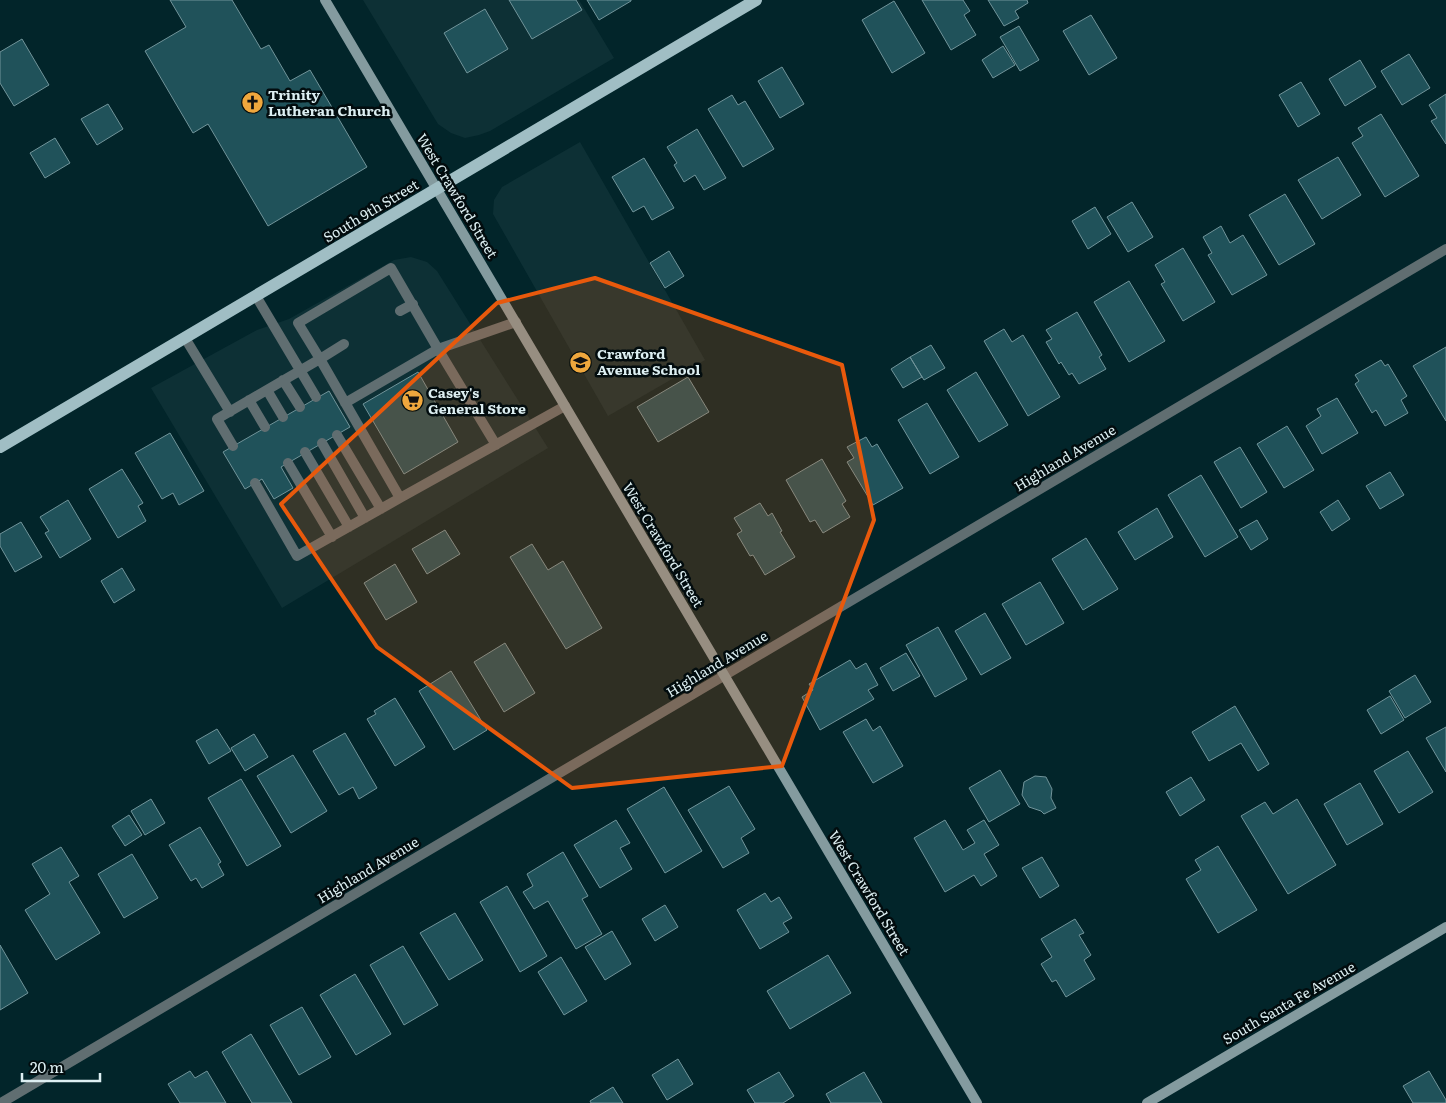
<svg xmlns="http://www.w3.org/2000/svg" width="1446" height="1103" viewBox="0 0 1446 1103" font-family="Literata,serif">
  <rect width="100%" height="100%" fill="#02252a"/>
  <path fill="#0d3035" d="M363 0H579L614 58 490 131 479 135 465 138 451 133 438 124Z
    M580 142 705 360 608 416 493 214 494 200 502 187Z
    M411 257 427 262 437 271 548 448 282 608 151 388 257 330 289 319 394 260Z"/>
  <path fill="#20525a" stroke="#71949a" d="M170 0H232L261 49 269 45 290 81 310 70 367 167 268 226 208 124 193 133 145 51 186 27Z
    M509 0H576L582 10 532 39Z
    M587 0H631V1L599 20Z
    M922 0H963L970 11 964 15 976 35 951 50Z
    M988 0H1027L1028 3 1015 11 1019 18 1004 26Z
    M894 1 925 53 892 73 862 20Z
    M485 9 508 49 467 73 444 33Z
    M1091 15 1117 58 1089 75 1063 31Z
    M1019 26 1039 60 1020 71 1000 37Z
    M22 39 49 85 14 106 0 83V52Z
    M1003 46 1015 65 993 78 982 60Z
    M1409 54 1430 88 1402 105 1381 71Z
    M1360 60 1376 87 1345 106 1329 79Z
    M782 67 804 104 780 118 758 81Z
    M1301 82 1320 114 1298 127 1279 95Z
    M1446 94V144L1431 121 1437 118 1429 105Z
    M732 95 738 105 745 101 774 149 743 167 708 109Z
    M108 104 123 129 97 145 81 119Z
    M1381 114 1419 176 1385 197 1352 143 1363 136 1358 128Z
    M697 129 726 178 704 190 695 175 684 182 674 165 677 163 667 147Z
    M55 138 70 163 45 178 30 153Z
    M1338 157 1361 195 1322 219 1298 180Z
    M644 158 674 208 652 220 644 206 633 212 612 177Z
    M1285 194 1315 244 1279 265 1249 215Z
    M1132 202 1153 237 1128 252 1107 217Z
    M1095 207 1111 234 1088 249 1072 221Z
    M1221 226 1230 243 1243 235 1267 275 1232 295 1208 255 1212 253 1203 237Z
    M1183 248 1215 302 1183 321 1161 284 1165 282 1155 265Z
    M669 251 684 276 665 288 650 263Z
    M1129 281 1165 341 1129 362 1094 302Z
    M1077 312 1102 355 1099 357 1106 369 1079 384 1072 373 1069 375 1061 362 1059 364 1046 342 1052 339 1046 330Z
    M1004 329 1012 342 1023 335 1060 397 1028 416 984 341Z
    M931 345 945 368 924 380 910 357Z
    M1446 347V421L1413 366Z
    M910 357 922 377 903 388 891 369Z
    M1381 360 1385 366 1388 364 1407 396 1401 400 1408 413 1385 426 1376 410 1372 413 1355 384 1359 381 1355 375Z
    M418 372 458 442 404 474 363 404Z
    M976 372 1008 425 979 442 947 390Z
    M688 377 709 412 658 442 637 407Z
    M329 391 350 427 281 467 293 488 274 499 262 479 245 489 223 452Z
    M1337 398 1358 433 1322 454 1306 426 1321 416 1317 409Z
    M927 403 959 457 930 474 898 420Z
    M1287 426 1314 470 1284 488 1257 444Z
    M170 433 204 491 179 505 173 493 162 499 135 453Z
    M866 437 872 447 877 444 903 488 873 505 847 462 854 458 847 447Z
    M1240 447 1267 492 1241 508 1214 462Z
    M822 459 846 501 842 504 850 517 823 533 815 520 810 522 786 480Z
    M122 469 143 503 138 506 146 521 118 538 89 489Z
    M1390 472 1404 495 1380 509 1366 486Z
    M1201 475 1238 537 1205 557 1168 495Z
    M68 500 91 539 60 558 45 533 49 531 40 517Z
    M1338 500 1350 519 1332 531 1320 512Z
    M760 503 768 516 772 513 782 531 780 532 795 557 765 575 753 555 750 556 737 534 742 531 734 518Z
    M1157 508 1173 537 1135 560 1118 532Z
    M1257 520 1268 539 1251 550 1239 530Z
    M21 522 42 557 15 572 0 546V534Z
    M445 530 460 554 427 574 412 549Z
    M1086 538 1118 589 1083 610 1052 559Z
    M532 544 548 570 563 561 602 628 566 649 510 557Z
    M395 564 417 602 386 620 364 583Z
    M122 568 135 590 114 603 101 581Z
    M1040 582 1064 623 1026 645 1002 604Z
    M985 613 1011 658 981 675 955 631Z
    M938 627 967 679 935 697 906 645Z
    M505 643 535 693 504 712 474 662Z
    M906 653 920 676 893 691 880 668Z
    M850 660 856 669 866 663 878 685 868 690 874 699 820 730 802 697 813 690 809 684Z
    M451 671 487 730 454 750 419 691Z
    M1415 675 1431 702 1405 718 1389 691Z
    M1390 696 1404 720 1381 734 1367 710Z
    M395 698 425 747 395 766 367 719 376 714 374 711Z
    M1235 706 1269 764 1258 771 1241 743 1209 761 1192 732Z
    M866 719 873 731 880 726 903 766 873 783 843 732Z
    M1446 727V772L1426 738Z
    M217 729 231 751 209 764 196 741Z
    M345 733 377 788 359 799 353 787 339 795 313 751Z
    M254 734 268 757 245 771 231 748Z
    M1408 751 1433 792 1399 813 1374 771Z
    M293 755 327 811 291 833 257 776Z
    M1000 770 1020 804 989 822 969 788Z
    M1035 776 1046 777 1052 789 1051 798 1056 808 1044 814 1041 811 1029 807 1022 795 1024 782Z
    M1191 777 1205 800 1180 816 1166 792Z
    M241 779 281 846 247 866 208 798Z
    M1360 783 1383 824 1347 845 1324 804Z
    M729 786 755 829 741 838 749 853 723 868 688 810Z
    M664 787 702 851 665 873 627 809Z
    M151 799 165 823 145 835 131 811Z
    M1297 799 1336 865 1288 894 1241 816 1265 802 1273 814Z
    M129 815 142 835 125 846 112 826Z
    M616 820 630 843 620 848 632 869 600 888 574 845Z
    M945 820 963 850 975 843 967 830 984 820 999 845 984 854 997 876 981 886 974 875 945 892 914 838Z
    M200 827 221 862 218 864 224 875 202 888 196 878 191 881 169 845Z
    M1218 846 1257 910 1218 933 1186 879 1201 870 1195 860Z
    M61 847 79 876 69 882 100 933 56 960 25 910 50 894 32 864Z
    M563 852 588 896 582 899 602 934 576 949 548 901 534 909 523 892 533 886 527 874Z
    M132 854 158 898 124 918 98 874Z
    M1042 857 1059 886 1040 898 1022 868Z
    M507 886 547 956 520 972 480 902Z
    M765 893 771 902 779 897 792 918 783 923 789 932 760 949 737 910Z
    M665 905 678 927 655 941 642 919Z
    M455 913 483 960 449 980 420 933Z
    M1075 919 1084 933 1079 935 1091 955 1084 960 1095 979 1066 997 1056 980 1052 982 1041 964 1052 957 1041 939Z
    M612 931 631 964 605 980 585 947Z
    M0 945 28 993 0 1010Z
    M403 946 438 1005 404 1025 370 965Z
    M828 955 851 993 790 1029 767 991Z
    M561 957 587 1001 564 1015 538 972Z
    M355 974 391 1034 356 1055 320 995Z
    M302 1007 331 1057 299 1075 270 1025Z
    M251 1034 292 1103H252L222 1052Z
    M678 1059 693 1084 667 1100 652 1075Z
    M190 1071 195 1078 207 1071 226 1103H180L168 1084Z
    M1429 1071 1446 1100V1103H1413L1403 1086Z
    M779 1072 794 1096 783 1103H755L747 1090Z
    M864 1072 882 1103H831L826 1094Z
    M613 1087 623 1103H591L590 1101Z"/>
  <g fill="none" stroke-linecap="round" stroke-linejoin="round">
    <path stroke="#606e71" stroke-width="10" d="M256 296 316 397
      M400 311 413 304
      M185 338 230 412
      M344 344 320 359 298 323 391 268 438 349 345 403
      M283 380 300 407
      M267 390 283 417
      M249 400 265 427
      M337 435 381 509
      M322 443 365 518
      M496 445 438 349 516 322
      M233 446 217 419 320 359 400 498 565 406
      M305 452 349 527
      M288 463 332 537
      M255 483 297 556 400 498"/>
    <path stroke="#606e71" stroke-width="10" d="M1 1103 1446 249"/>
    <path stroke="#849b9f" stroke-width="10" d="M325 0 977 1103
      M1147 1103 1446 927"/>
    <path stroke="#a0bec4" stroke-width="12" d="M0 447 756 0"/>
  </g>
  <path fill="#e8590c" fill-opacity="0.2" stroke="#e8590c" stroke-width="4" stroke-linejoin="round" d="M595 278 842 365 874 520 782 766 572 788 377 647 281 504 497 303Z"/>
  <defs>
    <symbol id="church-disc" viewBox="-11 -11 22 22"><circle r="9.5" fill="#efa73d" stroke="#020c0e"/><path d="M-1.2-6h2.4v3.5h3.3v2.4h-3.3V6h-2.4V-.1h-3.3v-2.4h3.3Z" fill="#111"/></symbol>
    <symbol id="school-disc" viewBox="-11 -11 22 22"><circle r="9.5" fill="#efa73d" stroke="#020c0e"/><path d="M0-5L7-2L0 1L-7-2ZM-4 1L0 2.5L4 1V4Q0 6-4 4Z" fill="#111"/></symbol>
    <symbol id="supermarket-disc" viewBox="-11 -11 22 22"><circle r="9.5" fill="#efa73d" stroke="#020c0e"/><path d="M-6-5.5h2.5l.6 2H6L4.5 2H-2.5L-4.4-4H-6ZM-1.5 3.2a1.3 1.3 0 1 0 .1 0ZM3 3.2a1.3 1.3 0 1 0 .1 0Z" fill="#111"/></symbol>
  </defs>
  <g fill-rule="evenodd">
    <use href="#church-disc" x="240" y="90" width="25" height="25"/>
    <use href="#school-disc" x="568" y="350" width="25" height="25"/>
    <use href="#supermarket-disc" x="400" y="388" width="25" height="25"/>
  </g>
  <g text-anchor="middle" stroke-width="5" stroke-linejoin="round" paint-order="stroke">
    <g font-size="14" font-weight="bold" fill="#ddeff2" stroke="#020c0e" text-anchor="start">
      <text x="268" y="100">Trinity<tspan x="268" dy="16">Lutheran Church</tspan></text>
      <text x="597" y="359">Crawford<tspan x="597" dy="16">Avenue School</tspan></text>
      <text x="428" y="398">Casey's<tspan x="428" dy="16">General Store</tspan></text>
    </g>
    <g font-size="14" fill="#ddeff2" stroke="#020c0e">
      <text transform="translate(457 196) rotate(59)" y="5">West Crawford Street</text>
      <text transform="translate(371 211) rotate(-31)" y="5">South 9th Street</text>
      <text transform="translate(1065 458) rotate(-31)" y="5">Highland Avenue</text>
      <text transform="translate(663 545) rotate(59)" y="5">West Crawford Street</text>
      <text transform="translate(717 664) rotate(-31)" y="5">Highland Avenue</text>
      <text transform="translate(368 870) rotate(-31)" y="5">Highland Avenue</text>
      <text transform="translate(869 893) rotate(59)" y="5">West Crawford Street</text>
      <text transform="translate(1289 1003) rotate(-30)" y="5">South Santa Fe Avenue</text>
    </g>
  </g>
  <path d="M22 1073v8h78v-8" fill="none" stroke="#ddeff2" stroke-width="2.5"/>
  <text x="30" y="1073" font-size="15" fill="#ddeff2" stroke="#020c0e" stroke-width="4" paint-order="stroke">20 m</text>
</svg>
